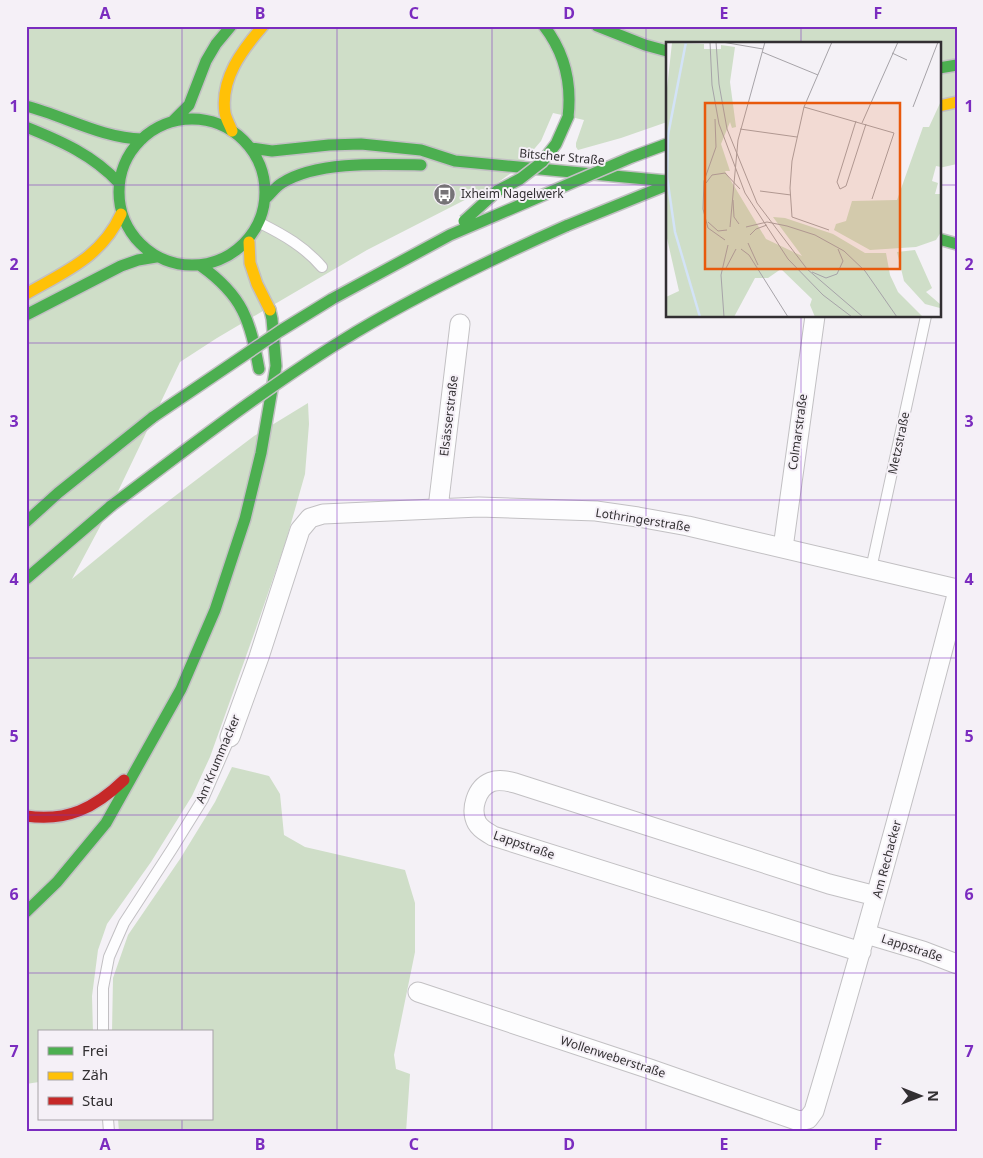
<svg xmlns="http://www.w3.org/2000/svg" width="983" height="1158" viewBox="0 0 983 1158" font-family="'Noto Sans',sans-serif">
  <rect width="100%" height="100%" fill="#f4f1f6"/>
  <path fill="#cfdec8" d="M26 26H957V164L939 168V44H667V122L621 138 578 150 576 147V143L584 120 553 113 541 141 518 168 496 184 367 250 217 338 180 362 111 506 72 579 150 515 254 436 308 403 309 424 305 474 286 541 255 631 210 757 192 796 151 862 107 924 98 950 92 996 93 1032H39V1082L26 1084Z
    M232 767 269 776 280 794 284 835 305 847 405 870 415 903V952L394 1055 396 1069 410 1074 406 1132H119L118 1119H211V1032H112L113 978 128 935 180 859 215 802Z"/>
  <g fill="none" stroke-linecap="round" stroke-linejoin="round">
    <defs>
      <path id="lane" d="M260 223C284 235 305 247 322 267
        M871 569 926 316
        M103 1032V988L109 957 124 923 172 849 203 799 230 737
        M108 1119 109 1132"/>
      <path id="street" d="M438 508 460 324
        M783 548 815 316
        M230 737 259 657 300 530 310 518 323 514 479 507 596 511 638 517 688 526 957 589
        M866 934 923 951 957 964
        M861 952 493 836C487 832 481 830 477 823 470 810 476 788 491 782 499 779 507 781 515 783L829 884 876 896
        M418 992 650 1069 799 1121 808 1119 814 1111C865 940 912 768 957 595"/>
      <path id="fast" d="M544 26C565 53 572 83 568 117
        M597 26 645 45 667 51
        M939 68 957 65
        M26 106C65 116 101 138 142 139
        M119 192a73 73 0 1 1 146 0a73 73 0 1 1-146 0Z
        M173 121 189 105 206 61 216 44 231 26
        M26 127C61 141 93 155 119 183
        M251 148 272 151 329 145 361 144 421 150 455 161 667 181
        M265 199C271 194 275 187 282 183 316 161 381 164 421 165
        M566 226 667 185
        M939 239 957 244
        M201 266C243 296 250 320 259 369
        M26 315 121 266 138 260 156 257
        M26 522 58 493 153 417
        M26 579 111 506
        M26 912 57 882 106 823 181 689 215 610 245 519 261 453 276 366 272 319 270 310"/>
      <path id="slow" d="M939 106 957 102
        M232 131C230 125 226 119 225 113 220 79 242 50 263 26
        M249 242 250 263 257 284 270 310
        M26 294C64 272 102 257 121 214"/>
      <path id="jam" d="M26 816C67 822 95 808 124 780"/>
    </defs>
    <use href="#lane" stroke="#c2c0c3" stroke-width="12"/>
    <use href="#street" stroke="#c2c0c3" stroke-width="21"/>
    <use href="#fast" stroke="#c2c0c3" stroke-width="14"/>
    <use href="#slow" stroke="#c2c0c3" stroke-width="14"/>
    <use href="#jam" stroke="#c2c0c3" stroke-width="14"/>
    <use href="#lane" stroke="#fdfdfe" stroke-width="10"/>
    <use href="#street" stroke="#fdfdfe" stroke-width="19"/>
    <use href="#fast" stroke="#4caf50" stroke-width="11"/>
    <use href="#slow" stroke="#ffc107" stroke-width="11"/>
    <use href="#jam" stroke="#c62828" stroke-width="11"/>
    <defs>
      <path id="fast-bridge" d="M464 221 497 191 520 179 542 162 556 144 568 117
        M153 417 280 331 332 299 450 235 632 157 667 144
        M111 506C191 446 270 384 356 332 423 292 494 258 566 226"/>
    </defs>
    <use href="#fast-bridge" stroke="#c2c0c3" stroke-width="14" stroke-linecap="butt"/>
    <use href="#fast-bridge" stroke="#4caf50" stroke-width="11"/>
  </g>
  <path fill="none" stroke="#7b2cbf" stroke-width="1" stroke-opacity="0.55" d="M182 26V1032M337 26V1132M492 26V1132M646 26V1132M801 26V44M26 185H667M939 185H957M801 316V1132M26 343H957M26 500H957M26 658H957M26 815H957M26 973H957M182 1119V1132"/>
  <defs>
    <symbol id="bus-disc" viewBox="-11 -11 22 22"><circle r="9.5" fill="#767377" stroke="#f5f0f7"/><path d="M-5-6H5V4H4V6H2V4H-2V6H-4V4H-5ZM-3.5-4V0h7V-4ZM-3.5 1.2v1.5H-2V1.2ZM2 1.2v1.5H3.5V1.2Z" fill="#fff"/></symbol>
  </defs>
  <g fill-rule="evenodd">
    <use href="#bus-disc" x="432" y="182" width="25" height="25"/>
  </g>
  <g text-anchor="middle" stroke-width="4" stroke-linejoin="round" paint-order="stroke">
    <g font-size="12" fill="#322f32" stroke="#f5f0f7">
      <text transform="translate(562 157) rotate(5)" y="4">Bitscher Straße</text>
      <text transform="translate(449 416) rotate(-83)" y="4">Elsässerstraße</text>
      <text transform="translate(798 432) rotate(-82)" y="4">Colmarstraße</text>
      <text transform="translate(899 443) rotate(-78)" y="4">Metzstraße</text>
      <text transform="translate(643 520) rotate(9)" y="4">Lothringerstraße</text>
      <text transform="translate(218 759) rotate(-67)" y="4">Am Krummacker</text>
      <text transform="translate(524 845) rotate(19)" y="4">Lappstraße</text>
      <text transform="translate(887 859) rotate(-75)" y="4">Am Rechacker</text>
      <text transform="translate(912 948) rotate(18)" y="4">Lappstraße</text>
      <text transform="translate(613 1057) rotate(18)" y="4">Wollenweberstraße</text>
    </g>
    <g font-size="12" fill="#322f32" stroke="#f5f0f7" text-anchor="start">
      <text x="461" y="198">Ixheim Nagelwerk</text>
    </g>
  </g>
  <g transform="translate(666 42)">
    <rect width="275" height="275" fill="#f4f1f6"/>
    <path d="M6 1 38 2V7H55V3L69 5 64 40 70 85 66 86 64 80 55 102 64 129H59L100 197 136 214 107 175 119 176 167 192 199 211H220L224 233 232 250 257 275H149L144 263 146 257 115 227 102 236H89L68 275H0V255L13 249 0 192V55ZM275 59V125L270 124 266 139 272 141 269 152H275V190L270 198 250 205 204 208 168 188 170 182 180 179 186 159 231 158 257 85H263ZM249 208 266 246 260 250 274 262V266L259 262 238 239 231 210Z" fill="#cfdec8"/>
    <path fill="none" stroke="#d3e3f7" stroke-width="2.5" d="M20 0 2 93 1 135 9 190 34 275"/>
    <path fill="none" stroke="#a6a3a8" stroke-width="1" d="M44 0 46 43 53 82 79 151 122 217 157 253 186 275M50 0 53 42 61 87 91 161 141 227 197 275M56 0 97 7M96 10 152 33M226 11 241 18M138 65 228 91 206 157M247 65 272 0M49 77 50 105 38 139 37 167 42 186 59 198M190 79 171 140 174 147 180 144 200 82M196 81 232 0M74 87 131 95M40 141 46 133 59 131 74 147M94 149 125 153M67 158 68 175 73 182M42 180 52 189 61 188M64 185 72 98 99 0M80 185 101 180 121 184 149 193 178 209 199 229 231 275M163 188 126 175 124 146 126 119 138 65 166 0M84 193 90 187 101 183M82 201 92 223M75 207 83 213 122 275M59 228 70 207M146 230 160 236 171 232 177 219 172 207M58 275 55 233 62 203"/>
    <path fill="#e8590c" fill-opacity="0.15" stroke="#e8590c" stroke-width="2.5" d="M39 61H234V227H39Z"/>
    <rect width="275" height="275" fill="none" stroke="#322f32" stroke-width="2.5"/>
  </g>
  <rect width="983" height="1158" fill="none" stroke="#f5f0f7" stroke-width="55"/>
  <rect x="38" y="1030" width="175" height="90" fill="#f5f0f7" stroke="#a7a3a8"/>
  <rect x="48" y="1047" width="25" height="8" fill="#4caf50" stroke="#a7a3a8"/>
  <text x="82" y="1056" font-size="15" fill="#322f32">Frei</text>
  <rect x="48" y="1072" width="25" height="8" fill="#ffc107" stroke="#a7a3a8"/>
  <text x="82" y="1080" font-size="15" fill="#322f32">Zäh</text>
  <rect x="48" y="1097" width="25" height="8" fill="#c62828" stroke="#a7a3a8"/>
  <text x="82" y="1106" font-size="15" fill="#322f32">Stau</text>
  <g transform="translate(920 1096) rotate(90)" stroke="#f5f0f7" stroke-width="4" paint-order="stroke">
  <path d="M0-4L9 19L0 12L-9 19Z" fill="#322f32"/>
  <text y="-8" font-size="14" font-weight="bold" text-anchor="middle" fill="#322f32">N</text>
  </g>
  <rect x="28" y="28" width="928" height="1102" fill="none" stroke="#7b2cbf" stroke-width="2"/>
  <g font-size="16" text-anchor="middle" font-weight="bold" fill="#7b2cbf">
    <text x="105" y="19">A</text>
    <text x="260" y="19">B</text>
    <text x="414" y="19">C</text>
    <text x="569" y="19">D</text>
    <text x="724" y="19">E</text>
    <text x="878" y="19">F</text>
    <text x="14" y="112">1</text>
    <text x="969" y="112">1</text>
    <text x="14" y="270">2</text>
    <text x="969" y="270">2</text>
    <text x="14" y="427">3</text>
    <text x="969" y="427">3</text>
    <text x="14" y="585">4</text>
    <text x="969" y="585">4</text>
    <text x="14" y="742">5</text>
    <text x="969" y="742">5</text>
    <text x="14" y="900">6</text>
    <text x="969" y="900">6</text>
    <text x="14" y="1057">7</text>
    <text x="969" y="1057">7</text>
    <text x="105" y="1150">A</text>
    <text x="260" y="1150">B</text>
    <text x="414" y="1150">C</text>
    <text x="569" y="1150">D</text>
    <text x="724" y="1150">E</text>
    <text x="878" y="1150">F</text>
  </g>
</svg>
